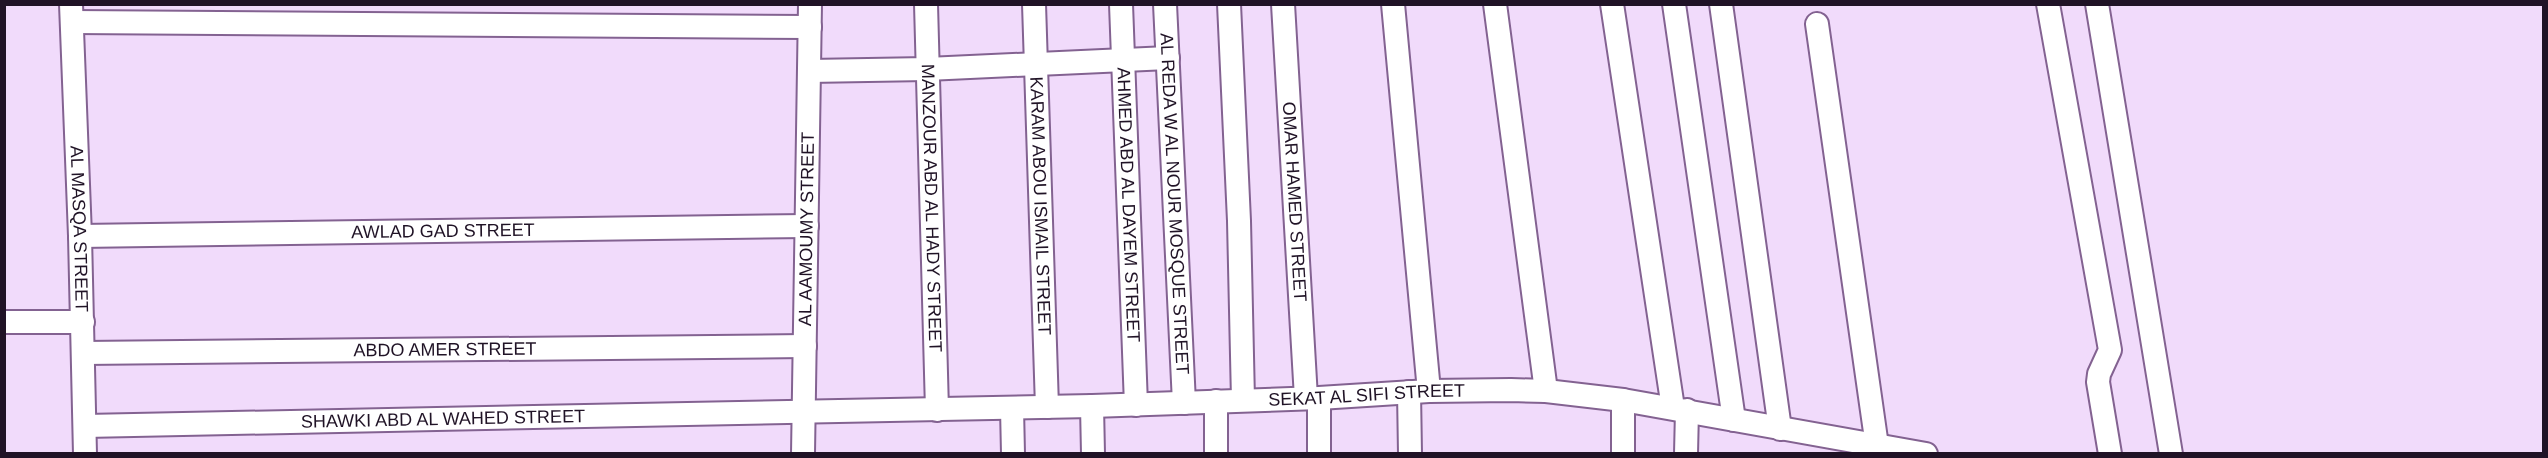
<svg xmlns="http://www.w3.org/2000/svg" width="2548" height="458" viewBox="0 0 2548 458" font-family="Helvetica,sans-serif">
  <rect width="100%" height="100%" fill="#f1dbfb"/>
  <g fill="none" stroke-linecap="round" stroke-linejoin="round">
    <defs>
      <g id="minor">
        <path id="s1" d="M71 4 80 236 85 454"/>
        <path id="s2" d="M926 4 937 410"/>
        <path id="s3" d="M1034 4 1047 407"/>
        <path id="s4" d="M1121 4 1136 405"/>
        <path id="s5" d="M1165 4 1184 403"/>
        <path d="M1229 4 1239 221 1243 400"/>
        <path id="s6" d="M1283 4 1306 398"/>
        <path d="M1393 4 1429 391"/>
        <path d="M1495 4 1546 391"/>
        <path d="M1612 4 1673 408"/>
        <path d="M1674 4 1734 420"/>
        <path d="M1721 4 1780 429"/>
        <path d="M2048 4 2110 350 2099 374 2098 382 2110 454"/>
        <path d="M2097 4 2171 454"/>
        <path d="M72 22 810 27"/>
        <path d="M1817 24 1877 446"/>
        <path d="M809 71 927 69 1168 58"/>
        <path id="s7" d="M80 236 807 226"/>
        <path d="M4 322H83"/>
        <path id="s8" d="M83 353 805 346"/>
        <path d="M1409 392 1410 454"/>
        <path d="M1319 398V454"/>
        <path d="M1216 401V454"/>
        <path d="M1092 406 1093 454"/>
        <path d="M1012 408 1013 454"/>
        <path id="s9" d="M85 426 1092 406 1319 398 1429 391 1511 390 1546 391 1623 400 1926 454"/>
        <path id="s10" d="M803 454 810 4"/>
        <path d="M1623 454V400"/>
        <path d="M1686 454 1687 410"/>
      </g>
    </defs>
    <use href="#minor" stroke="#836291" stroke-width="26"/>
    <use href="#minor" stroke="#fff" stroke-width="22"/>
  </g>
  <g text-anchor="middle" stroke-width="4.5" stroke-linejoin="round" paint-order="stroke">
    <g font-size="18" fill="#201326" stroke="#f1dbfb">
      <text dy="6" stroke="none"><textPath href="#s6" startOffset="198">OMAR HAMED STREET</textPath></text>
      <text dy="6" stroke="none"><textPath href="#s5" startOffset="200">AL REDA W AL NOUR MOSQUE STREET</textPath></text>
      <text dy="6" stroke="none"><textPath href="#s4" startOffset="201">AHMED ABD AL DAYEM STREET</textPath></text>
      <text dy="6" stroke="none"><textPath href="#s3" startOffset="202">KARAM ABOU ISMAIL STREET</textPath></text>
      <text dy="6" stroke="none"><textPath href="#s2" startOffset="204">MANZOUR ABD AL HADY STREET</textPath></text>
      <text dy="6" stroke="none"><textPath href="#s1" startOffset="225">AL MASQA STREET</textPath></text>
      <text dy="6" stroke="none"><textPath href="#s10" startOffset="225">AL AAMOUMY STREET</textPath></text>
      <text dy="6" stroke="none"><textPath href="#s7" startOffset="363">AWLAD GAD STREET</textPath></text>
      <text dy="6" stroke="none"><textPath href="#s8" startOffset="362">ABDO AMER STREET</textPath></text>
      <text dy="6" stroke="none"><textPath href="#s9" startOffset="1282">SEKAT AL SIFI STREET</textPath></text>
      <text dy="6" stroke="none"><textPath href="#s9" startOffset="358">SHAWKI ABD AL WAHED STREET</textPath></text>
    </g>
  </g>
  <rect width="2548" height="458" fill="none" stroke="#201326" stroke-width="12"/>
</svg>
